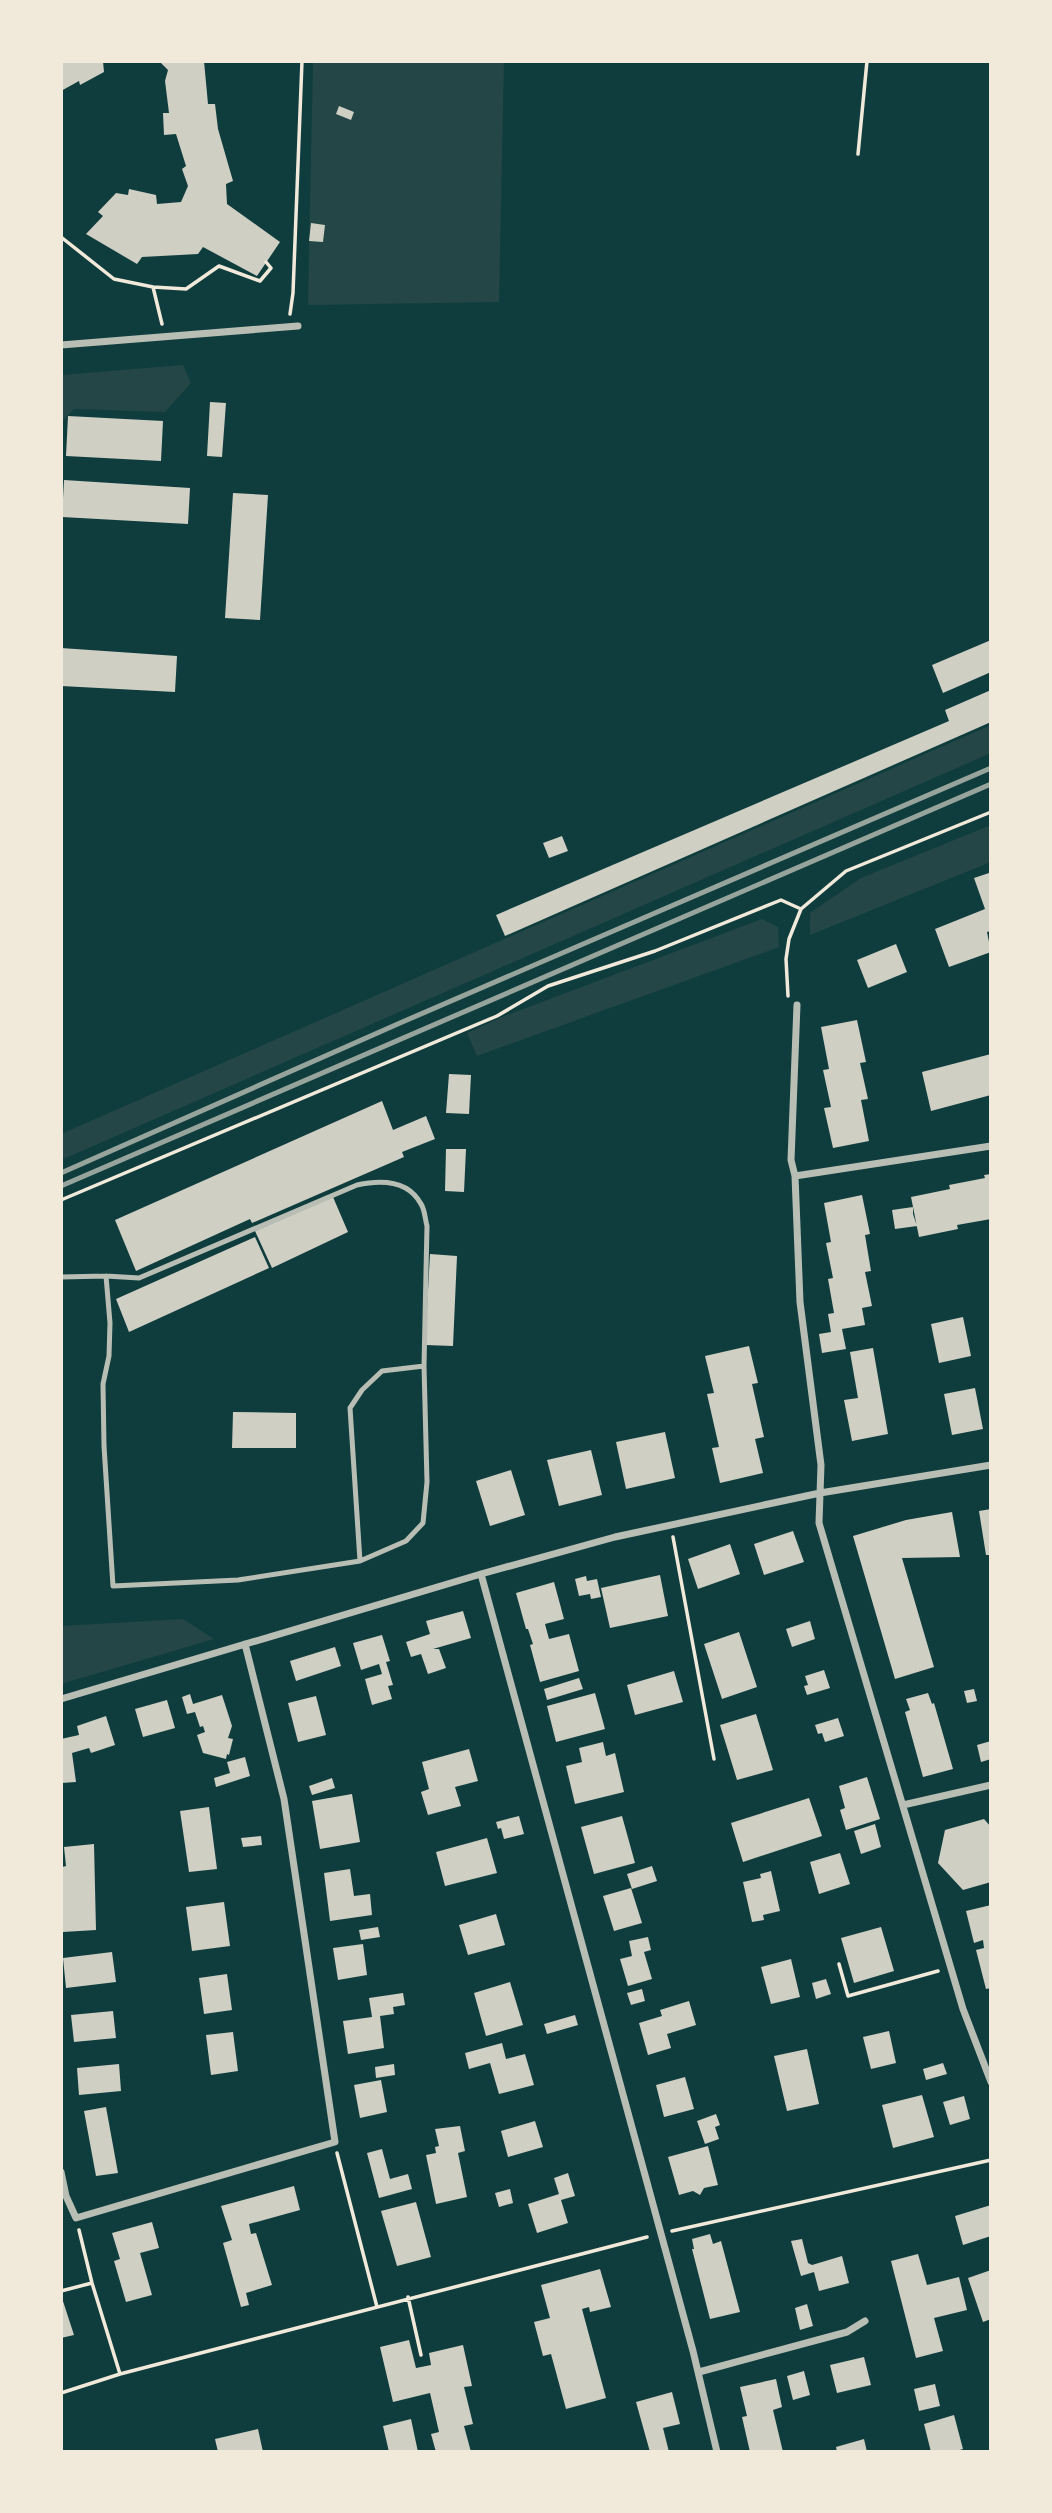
<svg xmlns="http://www.w3.org/2000/svg" width="1052" height="2513" viewBox="0 0 1052 2513" font-family="'Alegreya Sans',sans-serif">
  <rect width="100%" height="100%" fill="#0f3d3e"/>
  <path fill="#244646" d="M313 61H504L499 302 308 305Z
    M183 365 191 383 165 412 74 409 61 423V375Z
    M991 725V753L61 1160V1134Z
    M991 825V862L810 935V913L861 878Z
    M762 919 778 927 779 947 477 1056 467 1033 502 1017Z
    M183 1619 214 1639 61 1684V1626Z"/>
  <path fill="#cfcfc3" d="M61 61H103L104 72 80 85 79 81 61 91Z
    M159 61H204L208 104H215L218 129 233 181 226 184 227 204 280 242 257 276 203 247 198 254 142 257 137 264 86 234 103 216 98 212 116 193 128 195 129 189 156 195 157 204 181 202 188 186 182 169 186 166 176 134 164 135 163 113H169L165 81 168 70Z
    M339 106 354 112 351 120 336 114Z
    M311 223 325 225 323 242 309 241Z
    M210 402 226 403 222 457 207 456Z
    M68 416 163 421 161 461 66 456Z
    M64 480 190 488 188 524 62 517Z
    M233 493 268 495 260 620 225 618Z
    M991 640V672L943 693 932 665Z
    M61 648 177 656 175 692 61 686Z
    M991 690V722L505 936 496 915 949 721 945 710Z
    M562 836 568 851 549 858 543 843Z
    M989 873 991 931 987 932 991 952 949 967 935 929 985 909 974 878Z
    M896 944 907 972 868 988 857 960Z
    M857 1020 866 1062 860 1063 868 1099 861 1100 869 1141 833 1148 824 1108 831 1107 823 1070 829 1069 821 1027Z
    M991 1054V1095L931 1111 922 1072Z
    M449 1074 471 1075 469 1114 446 1113Z
    M382 1101 393 1130 426 1116 435 1139 402 1152 404 1157 252 1223 250 1219 136 1271 115 1220Z
    M446 1149H466L464 1192 445 1191Z
    M991 1174V1219L957 1225 958 1229 919 1237 911 1197 950 1189 949 1185 985 1178 984 1175Z
    M862 1195 870 1234 865 1235 871 1271 865 1272 872 1306 862 1308 865 1325 842 1329 846 1349 822 1353 819 1334 831 1332 828 1314 834 1313 828 1279 833 1278 826 1243 831 1242 824 1203Z
    M333 1197 348 1232 272 1268 255 1231Z
    M913 1207V1214L917 1226 895 1229 892 1210Z
    M255 1237 269 1268 129 1332 116 1299Z
    M430 1254 457 1256 453 1346 425 1345Z
    M963 1317 971 1356 939 1363 931 1324Z
    M749 1346 758 1383 752 1384 764 1437 755 1439 763 1473 720 1483 712 1448 719 1447 707 1394 714 1393 705 1356Z
    M873 1348 888 1434 852 1441 844 1400 858 1398 850 1352Z
    M975 1388 983 1429 952 1435 944 1394Z
    M233 1412 296 1413V1448H232Z
    M665 1432 675 1478 626 1489 616 1442Z
    M591 1450 602 1495 559 1506 547 1460Z
    M511 1470 525 1515 490 1526 476 1481Z
    M991 1509V1555H986L979 1511Z
    M952 1512 960 1557 902 1558 934 1667 895 1679 853 1536 906 1520Z
    M793 1531 804 1562 764 1575 754 1544Z
    M730 1544 740 1574 698 1589 688 1559Z
    M660 1575 668 1616 610 1628 601 1588Z
    M586 1576 587 1581 597 1579 601 1597 591 1599 590 1594 579 1596 575 1579Z
    M554 1582 564 1619 545 1624 549 1639 569 1634 579 1671 540 1682 530 1645 533 1644 528 1629H526L516 1593Z
    M463 1611 471 1638 433 1649H439L446 1668 428 1674 421 1654 411 1657 406 1642 430 1634 426 1621Z
    M810 1621 815 1639 792 1647 786 1629Z
    M739 1632 757 1687 722 1699 704 1644Z
    M382 1635 390 1661 386 1662 393 1685 388 1686 392 1699 372 1705 365 1679 382 1674 379 1664 361 1670 353 1643Z
    M335 1647 341 1666 296 1681 290 1661Z
    M824 1670 830 1688 807 1695 804 1686 808 1685 805 1676Z
    M674 1671 683 1702 635 1715 627 1685Z
    M579 1678 583 1689 547 1700 544 1689Z
    M974 1689 977 1701 967 1703 964 1691Z
    M595 1693 605 1729 556 1742 547 1706Z
    M928 1693 932 1704 934 1703 953 1769 923 1777 905 1712 910 1710 906 1699Z
    M190 1694 193 1704 222 1695 232 1726 228 1738 233 1739 229 1755 227 1754 226 1759 203 1753 197 1735 205 1732 203 1726 200 1727 195 1712 187 1714 182 1697Z
    M316 1696 326 1735 298 1742 288 1703Z
    M167 1700 175 1728 143 1737 135 1709Z
    M756 1714 773 1770 737 1780 720 1725Z
    M106 1716 115 1745 91 1753 89 1748 72 1753 76 1782 61 1783V1739L79 1735 77 1726Z
    M838 1718 844 1736 825 1742 822 1733 818 1734 815 1725Z
    M991 1741V1759L981 1762 977 1745Z
    M603 1742 606 1756 615 1753 624 1792 575 1804 566 1766 582 1762 579 1748Z
    M469 1749 478 1781 455 1787 461 1806 428 1815 421 1792 429 1789 422 1762Z
    M245 1757 250 1776 216 1787 214 1778 230 1773 227 1762Z
    M867 1777 880 1819 846 1830 840 1810 845 1808 839 1786Z
    M332 1778 335 1788 312 1795 309 1786Z
    M352 1794 360 1842 320 1849 312 1801Z
    M809 1798 822 1836 743 1862 731 1823Z
    M209 1807 217 1869 189 1872 180 1811Z
    M519 1816 524 1834 504 1839 501 1828 498 1829 496 1822Z
    M622 1816 635 1863 594 1874 581 1827Z
    M984 1819 991 1827V1882L963 1890 938 1863 945 1830Z
    M875 1824 881 1847 861 1854 854 1831Z
    M261 1836 262 1845 243 1847 241 1838Z
    M487 1838 497 1873 445 1886 436 1852Z
    M94 1844 96 1930 63 1932 62 1867 66 1866 64 1847Z
    M840 1853 850 1884 819 1894 810 1862Z
    M652 1866 657 1881 632 1889 627 1874Z
    M350 1869 354 1896 370 1894 372 1915 330 1921 324 1873Z
    M771 1871 780 1911 763 1915 764 1920 752 1922 743 1882 761 1878 760 1874Z
    M631 1888 642 1923 614 1931 603 1896Z
    M224 1902 230 1946 192 1951 186 1907Z
    M991 1905V1988L986 1989 976 1950 984 1948 983 1940 974 1943 966 1911Z
    M496 1914 505 1945 468 1955 459 1925Z
    M378 1927 380 1937 361 1940 359 1930Z
    M881 1927 894 1971 854 1983 841 1938Z
    M648 1937 651 1950 644 1952 652 1979 628 1986 620 1959 632 1956 629 1941Z
    M363 1944 367 1975 338 1980 333 1948Z
    M112 1952 116 1982 66 1988 63 1958Z
    M791 1959 800 1997 771 2004 761 1967Z
    M227 1974 232 2010 204 2014 199 1978Z
    M826 1979 831 1994 816 1999 812 1983Z
    M510 1982 523 2025 486 2036 474 1993Z
    M642 1989 645 2001 631 2005 627 1993Z
    M403 1993 405 2005 393 2007 394 2014 380 2016 384 2048 348 2054 343 2021 372 2017 369 1998Z
    M689 2001 696 2025 667 2034 671 2048 648 2055 639 2023 662 2016 660 2010Z
    M113 2011 116 2038 74 2042 71 2015Z
    M575 2015 578 2025 547 2034 544 2024Z
    M889 2031 896 2063 871 2069 863 2037Z
    M233 2032 238 2071 211 2075 206 2035Z
    M502 2043 506 2059 525 2054 534 2085 499 2094 490 2063 469 2069 465 2053Z
    M807 2049 819 2104 787 2111 774 2056Z
    M943 2063 947 2074 926 2080 923 2069Z
    M119 2064 121 2091 79 2095 77 2068Z
    M394 2064 395 2075 376 2078 375 2067Z
    M685 2077 694 2109 664 2117 656 2085Z
    M381 2080 387 2112 360 2118 354 2085Z
    M922 2095 934 2137 893 2148 882 2105Z
    M964 2096 970 2119 950 2125 943 2102Z
    M106 2107 118 2173 96 2176 84 2111Z
    M716 2114 720 2125 715 2127 719 2139 705 2144 697 2121Z
    M535 2121 543 2147 508 2157 501 2131Z
    M460 2126 465 2151 458 2153 467 2197 436 2204 426 2155 436 2153 435 2147 439 2146 435 2129Z
    M708 2146 718 2185 704 2188 700 2195 693 2191 679 2195 668 2157Z
    M382 2149 390 2179 408 2174 412 2189 379 2198 367 2153Z
    M568 2173 575 2196 561 2200 568 2223 537 2233 528 2204 559 2194 554 2178Z
    M294 2186 300 2210 249 2224 251 2234 256 2233 272 2285 246 2293 249 2305 241 2307 223 2243 232 2240 221 2206Z
    M510 2189 513 2203 499 2207 495 2193Z
    M416 2202 431 2257 397 2266 381 2211Z
    M991 2205V2236L963 2245 955 2216Z
    M152 2222 159 2248 140 2253 152 2295 126 2302 114 2261 120 2259 112 2233Z
    M710 2234 713 2244 721 2241 740 2312 710 2319 692 2249H694L692 2239Z
    M802 2239 808 2263 812 2265 842 2256 849 2283 819 2291 814 2272 801 2276 791 2241Z
    M918 2254 927 2285 959 2277 967 2310 934 2318 943 2351 916 2358 891 2261Z
    M600 2269 611 2307 590 2312 589 2307 582 2309 606 2398 566 2409 551 2354 543 2356 534 2322 550 2318 541 2285Z
    M991 2270V2319L983 2322 968 2278Z
    M61 2295 74 2335 61 2338Z
    M807 2304 813 2326 800 2330 795 2308Z
    M409 2340 416 2368 431 2365 429 2353 463 2345 472 2386 464 2387 473 2424 464 2426 471 2452H436L431 2434 439 2432 430 2393 393 2402 380 2347Z
    M864 2357 871 2385 837 2393 830 2365Z
    M804 2371 810 2395 793 2400 787 2376Z
    M776 2379 782 2407 773 2410 783 2452H750L742 2417 747 2416 740 2387Z
    M935 2384 940 2406 919 2411 914 2389Z
    M672 2392 680 2424 663 2428 669 2452H650L636 2402Z
    M954 2415 963 2449 953 2452H931L924 2424Z
    M411 2419 418 2452H389L383 2426Z
    M258 2429 263 2452H218L215 2439Z
    M864 2439 867 2452H837L836 2447Z"/>
  <g fill="none" stroke-linecap="round" stroke-linejoin="round">
    <path stroke="#f1e9da" stroke-width="3.5" d="M858 154 867 61
      M61 237 114 279 153 287 162 324
      M153 287 186 289 219 266 260 281 271 268 266 262
      M290 314 293 293 302 61
      M788 996 786 959 789 939 801 909 846 871 991 812
      M61 1200 497 1016 548 986 655 951 781 900 801 909
      M673 1537 714 1759
      M839 1964 848 1996 938 1971
      M337 2153 377 2307
      M79 2230 92 2283 120 2374
      M672 2231 991 2160
      M61 2291 92 2283
      M408 2297 421 2355
      M61 2393 120 2374 647 2237"/>
    <path stroke="#b8beb3" stroke-width="5" d="M106 1276 110 1323 109 1356 103 1384 104 1446 113 1586 238 1580 360 1561
      M61 1277 106 1276 139 1278 357 1185C380 1180 408 1180 421 1204 425 1210 425 1219 427 1226L424 1366 427 1482 423 1523 406 1541 360 1561 350 1408 362 1390 382 1371 424 1366"/>
    <path stroke="#b8beb3" stroke-width="7" d="M61 345 298 326
      M797 1005 791 1160 795 1176 800 1302 821 1465 819 1523 963 2009 991 2082
      M795 1176 991 1146
      M481 1574 693 2351 717 2452
      M61 1699 481 1574 615 1537 820 1493 991 1465
      M903 1805 991 1785
      M61 2172 66 2196 76 2218 335 2142 284 1799 245 1644
      M699 2372 847 2332 865 2321"/>
    <path stroke="#97a49c" stroke-width="5" d="M61 1173 400 1023 991 768
      M61 1186 991 784"/>
  </g>
  <rect width="1052" height="2513" fill="none" stroke="#f1e9da" stroke-width="126"/>
</svg>
